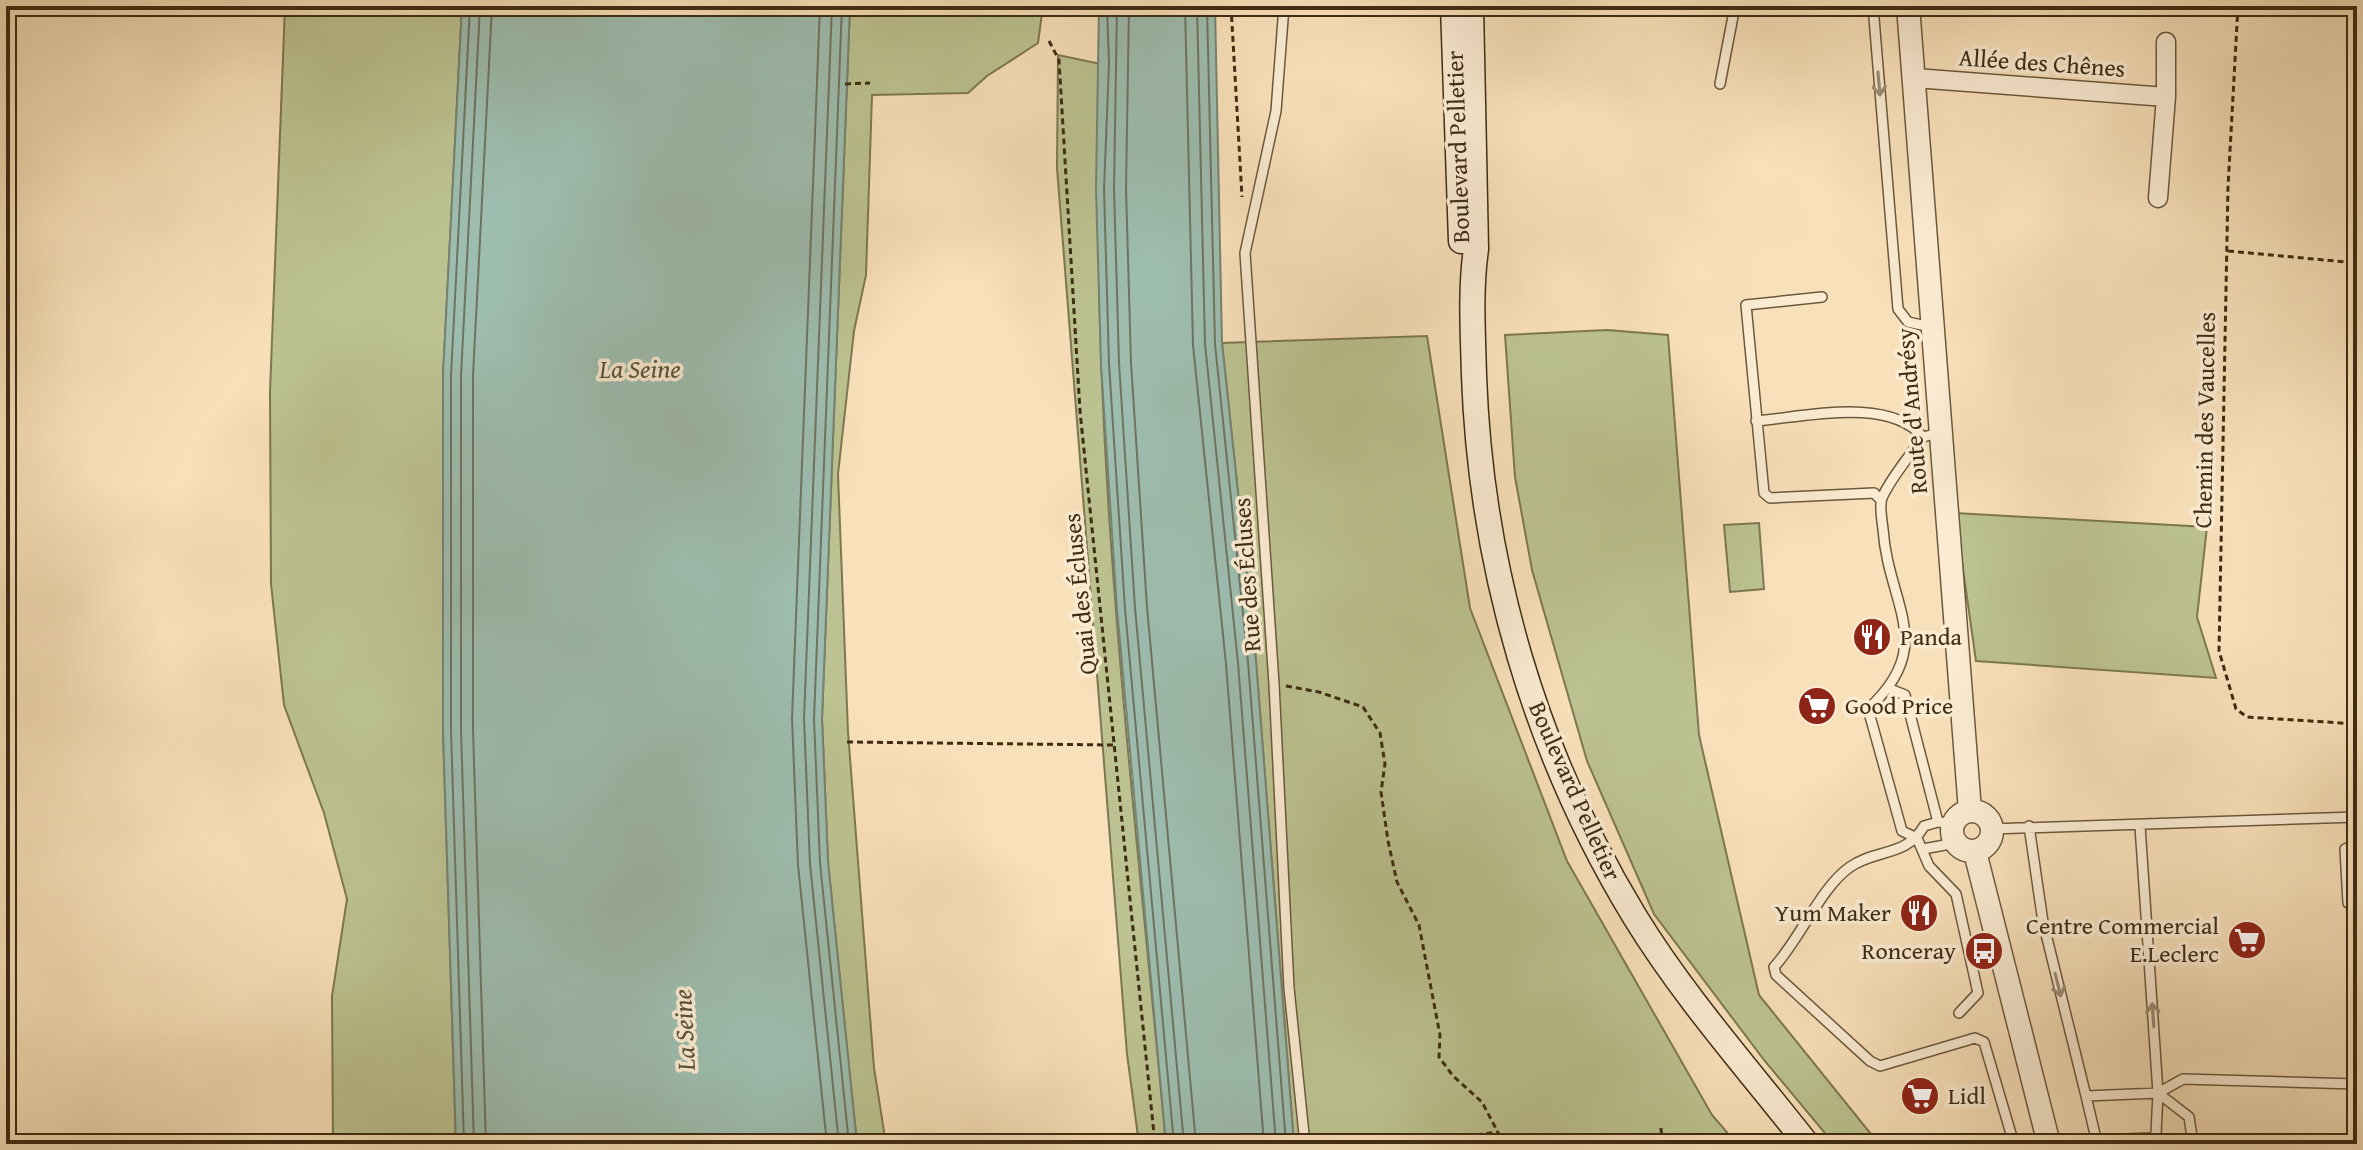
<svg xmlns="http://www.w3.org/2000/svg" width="2363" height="1150" viewBox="0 0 2363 1150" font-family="'Gentium Book Plus',serif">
  <rect width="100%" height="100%" fill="#f8e0ba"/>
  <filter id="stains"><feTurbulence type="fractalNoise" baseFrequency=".0025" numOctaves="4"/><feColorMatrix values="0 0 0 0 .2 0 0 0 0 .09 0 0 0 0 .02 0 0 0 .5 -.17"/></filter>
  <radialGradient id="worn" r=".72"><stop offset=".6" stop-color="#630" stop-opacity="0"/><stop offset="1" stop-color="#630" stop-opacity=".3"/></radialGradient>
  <path fill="#bcc291" stroke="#7d7752" stroke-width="2" d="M285 6H462L443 375V730L456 1144H333L332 996 347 899 324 813 284 705 271 584 270 392Z
    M850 6H1043L1038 43 987 76 968 93 872 95 866 275 854 331 838 474 848 732 874 1068 886 1144H857L828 862 822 719Z
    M1058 55 1101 64C1086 424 1133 785 1166 1144H1139L1127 1054 1057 168Z
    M1607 330 1668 335 1699 735 1759 995 1879 1144H1834L1764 1060 1654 914 1587 761 1532 570 1515 477 1505 335Z
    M1427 336 1470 608 1567 861 1712 1115 1737 1144H1294L1256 661 1222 343Z
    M1955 513 2207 527 2197 617 2216 678 1976 661Z
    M1759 523 1764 589 1730 592 1724 525Z"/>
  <path fill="#9dbdaf" stroke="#778371" stroke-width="2" d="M462 6H850L822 719 828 862 857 1144H456L443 730V375Z
    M1099 6H1215L1222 343 1256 661 1294 1144H1166L1117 609 1101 364 1096 189Z"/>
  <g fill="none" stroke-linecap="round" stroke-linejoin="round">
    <path stroke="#6e7461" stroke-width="2" d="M820 6 792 719 798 865 827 1144
      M832 6 804 719 810 864 839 1144
      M842 6 814 719 820 863 849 1144
      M1107 6 1109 64 1104 189 1109 364 1125 609 1174 1144
      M1117 6 1114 189 1119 363 1135 608 1184 1144
      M1129 6 1126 189 1131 363 1147 607 1196 1144
      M1185 6 1193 345 1226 664 1264 1144
      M1197 6 1205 344 1238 663 1276 1144
      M1207 6 1215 344 1248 662 1286 1144
      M464 1144 451 730V376L470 6
      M474 1144 461 730V376L480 6
      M486 1144 473 730V376L492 6"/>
    <defs>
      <path id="service" d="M1284 6 1276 111 1245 253 1274 684 1289 988 1305 1144
        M1873 6 1898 309 1908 322 1931 327
        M1720 84 1735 6
        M1822 297 1746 305 1764 493 1770 498 1874 493 1881 500
        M1756 421C1804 417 1889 396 1923 437
        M1939 433 1923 437C1910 456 1891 477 1882 498 1879 506 1882 520 1883 529 1888 605 1938 645 1868 709L1902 831 1917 838 1929 866 1956 894 1978 993 1959 1013
        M1890 689 1905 695 1938 822
        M1953 823 1938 822 1924 826C1907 857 1875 849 1850 867 1821 887 1800 939 1774 967L1776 975 1870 1061 1880 1066 1975 1038 1984 1042 2014 1144
        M2029 826 2043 922 2086 1096 2158 1093 2183 1079 2357 1084
        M1992 829 2357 817
        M1923 849 1956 843
        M2348 903 2345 849 2357 843
        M2158 1093 2189 1117 2193 1144
        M2086 1096 2097 1143
        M2096 1140 2152 1138 2156 1134 2158 1093 2140 826"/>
      <path id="minor" d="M2166 42V97
        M1915 78 2166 97 2158 198"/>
      <path id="tertiary" d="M1908 6 1970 811
        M1952 831a20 20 0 1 1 40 0a20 20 0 1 1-40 0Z
        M1975 852 2049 1144"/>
      <path id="secondary" d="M1453 6 1461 241
        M1471 6 1476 249C1470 291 1473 333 1474 376 1481 567 1535 753 1635 917 1684 997 1749 1070 1807 1144"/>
    </defs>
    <use href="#service" stroke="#6c593d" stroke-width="12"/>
    <use href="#minor" stroke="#6c593d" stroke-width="21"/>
    <use href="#tertiary" stroke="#6c593d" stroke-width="25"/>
    <use href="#secondary" stroke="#3e2c13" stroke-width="27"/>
    <path stroke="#3e2c13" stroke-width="3" stroke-dasharray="6 4" stroke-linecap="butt" d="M1231 6 1242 197
      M2238 6 2228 187 2219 651 2236 709 2247 717 2357 724
      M1049 41 1059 60 1080 411 1155 1144
      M845 84 870 83
      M2228 251 2357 263
      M1286 686 1319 692 1363 707 1380 733 1385 764 1381 792 1388 841 1397 882 1419 925 1440 1035 1439 1057 1453 1076 1482 1102 1504 1144
      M847 742 1113 745
      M1661 1128 1662 1144
      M1448 1144 1468 1136 1498 1132"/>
    <use href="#service" stroke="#faebd2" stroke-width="9"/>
    <use href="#minor" stroke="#faebd2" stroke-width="18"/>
    <use href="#tertiary" stroke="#faebd2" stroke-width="22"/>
    <use href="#secondary" stroke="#faebd2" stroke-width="24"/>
  </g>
  <defs><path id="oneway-shaft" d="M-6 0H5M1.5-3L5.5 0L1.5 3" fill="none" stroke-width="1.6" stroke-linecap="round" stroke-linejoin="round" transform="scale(2)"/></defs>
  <g stroke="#9c8c72">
    <use href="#oneway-shaft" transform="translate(1879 84) rotate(85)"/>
    <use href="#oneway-shaft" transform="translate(2058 985) rotate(76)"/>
    <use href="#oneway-shaft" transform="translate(2153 1015) rotate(-94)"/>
  </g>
  <defs>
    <symbol id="restaurant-disc" viewBox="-11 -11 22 22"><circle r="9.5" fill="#8f2418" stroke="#faebd2"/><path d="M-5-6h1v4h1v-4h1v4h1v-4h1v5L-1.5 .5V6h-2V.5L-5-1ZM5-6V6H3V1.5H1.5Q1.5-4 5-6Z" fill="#fff"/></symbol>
    <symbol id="supermarket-disc" viewBox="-11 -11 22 22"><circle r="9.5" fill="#8f2418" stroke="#faebd2"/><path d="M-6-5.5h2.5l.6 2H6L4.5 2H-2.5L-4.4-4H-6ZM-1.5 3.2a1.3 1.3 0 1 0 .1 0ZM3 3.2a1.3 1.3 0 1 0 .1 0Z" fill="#fff"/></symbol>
    <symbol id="bus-disc" viewBox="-11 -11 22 22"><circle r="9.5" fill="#8f2418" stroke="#faebd2"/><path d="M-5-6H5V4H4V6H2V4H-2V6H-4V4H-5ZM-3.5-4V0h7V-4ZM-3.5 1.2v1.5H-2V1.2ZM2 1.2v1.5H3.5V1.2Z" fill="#fff"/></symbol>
  </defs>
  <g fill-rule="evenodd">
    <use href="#restaurant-disc" x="1850" y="615" width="44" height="44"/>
    <use href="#supermarket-disc" x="1795" y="684" width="44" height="44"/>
    <use href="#restaurant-disc" x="1897" y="891" width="44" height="44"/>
    <use href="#supermarket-disc" x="2225" y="918" width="44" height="44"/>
    <use href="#bus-disc" x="1962" y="929" width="44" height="44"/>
    <use href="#supermarket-disc" x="1898" y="1074" width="44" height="44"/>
  </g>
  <g text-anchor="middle" stroke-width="7" stroke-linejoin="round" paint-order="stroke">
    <g font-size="24" fill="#3e2c13" stroke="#faebd2">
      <text transform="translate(2042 63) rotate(4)" y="8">Allée des Chênes</text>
      <text transform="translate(1458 147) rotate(-92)" y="8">Boulevard Pelletier</text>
      <text transform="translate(1912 411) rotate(-95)" y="8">Route d'Andrésy</text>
      <text transform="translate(2205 420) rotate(-89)" y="8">Chemin des Vaucelles</text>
      <text transform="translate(1247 575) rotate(-94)" y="8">Rue des Écluses</text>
      <text transform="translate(1080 594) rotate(-96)" y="8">Quai des Écluses</text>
      <text transform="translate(1575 791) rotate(66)" y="8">Boulevard Pelletier</text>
    </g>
    <g font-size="24" fill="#3e2c13" stroke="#faebd2" text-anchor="start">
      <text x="1900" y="645">Panda</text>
      <text x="1845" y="714">Good Price</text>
      <text x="1891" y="921" text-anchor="end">Yum Maker</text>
      <text x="2219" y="934" text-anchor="end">Centre Commercial<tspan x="2219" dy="28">E.Leclerc</tspan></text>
      <text x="1956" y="959" text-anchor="end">Ronceray</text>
      <text x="1948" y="1104">Lidl</text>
    </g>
    <g font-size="26" font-style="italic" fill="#56503a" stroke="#faebd2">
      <text x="640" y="378">La Seine</text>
      <text transform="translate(684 1030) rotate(-93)" y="9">La Seine</text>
    </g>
  </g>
  <rect width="2363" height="1150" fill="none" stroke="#f8e0ba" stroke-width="32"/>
  <rect x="8" y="8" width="2347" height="1134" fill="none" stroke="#3e2c13" stroke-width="4"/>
  <rect x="16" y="16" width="2331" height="1118" fill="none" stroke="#3e2c13" stroke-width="2"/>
  <rect width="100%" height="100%" filter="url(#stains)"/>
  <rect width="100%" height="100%" fill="url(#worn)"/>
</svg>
